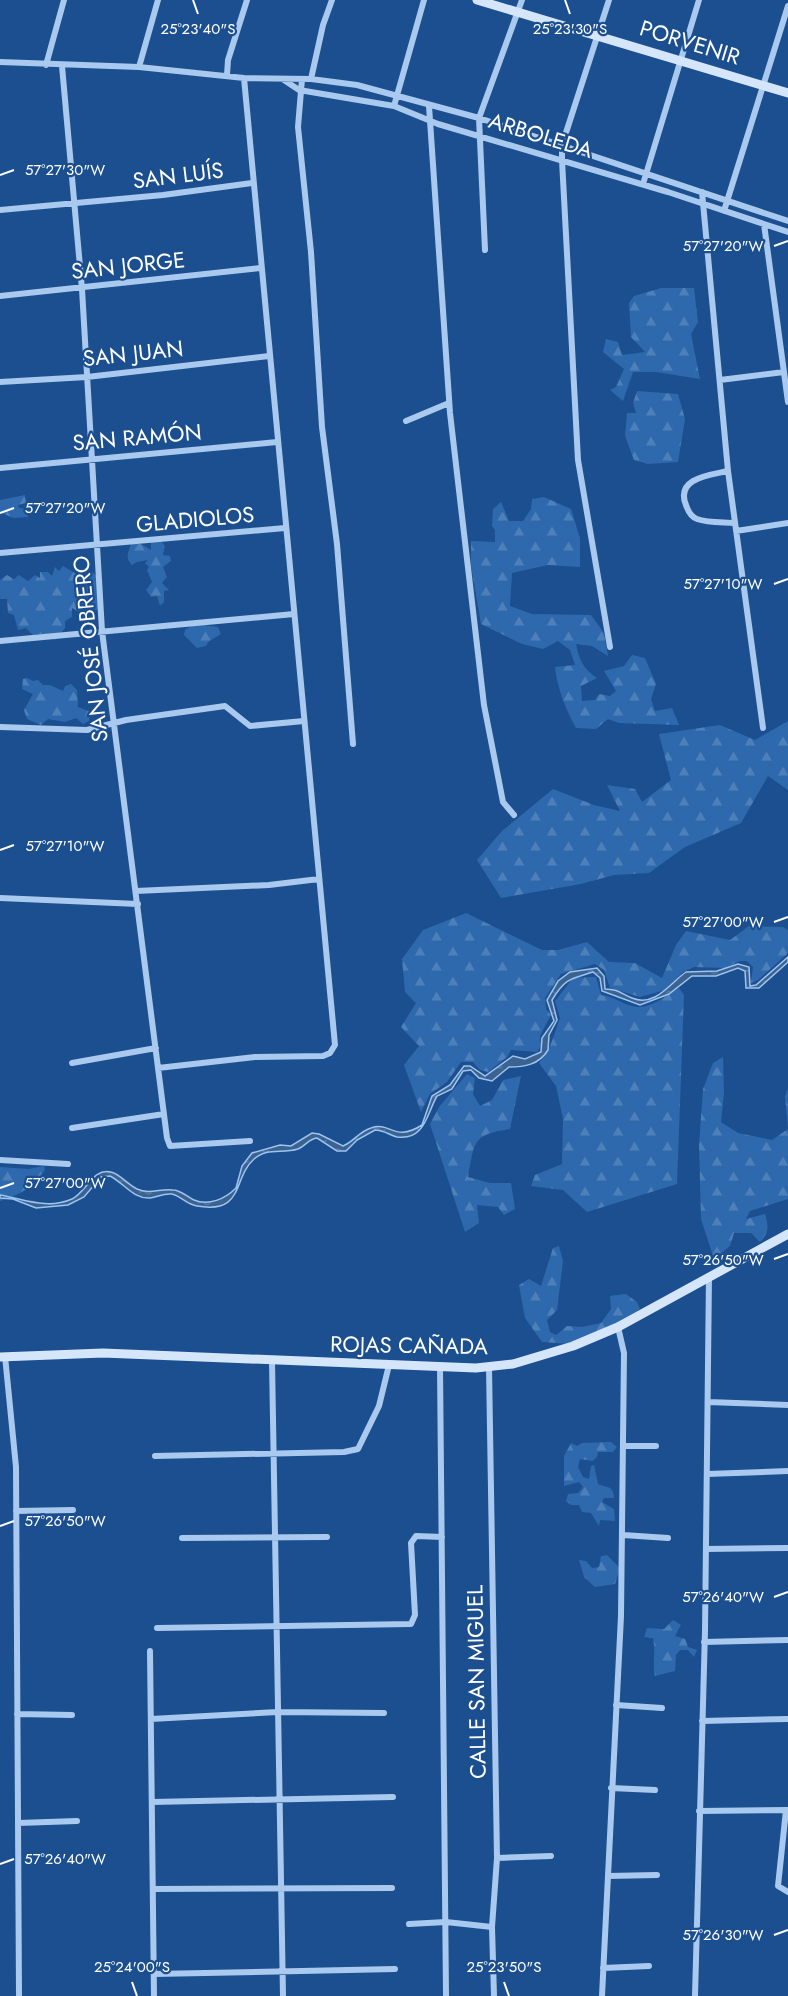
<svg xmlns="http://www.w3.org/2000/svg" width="788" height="1996" viewBox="0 0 788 1996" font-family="Jost,sans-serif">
  <defs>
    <pattern id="forest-firs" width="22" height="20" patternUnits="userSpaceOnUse" patternTransform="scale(1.5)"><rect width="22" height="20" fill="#2e69ad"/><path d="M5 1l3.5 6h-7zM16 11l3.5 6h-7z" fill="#4d80b9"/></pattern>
    <pattern id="water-ripples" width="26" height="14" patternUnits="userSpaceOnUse" patternTransform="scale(1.5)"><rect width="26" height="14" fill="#3c6290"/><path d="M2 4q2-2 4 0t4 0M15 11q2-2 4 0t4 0" fill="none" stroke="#597aa1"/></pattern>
  </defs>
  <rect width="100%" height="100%" fill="#1b4f8f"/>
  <path fill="url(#forest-firs)" d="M661 288H694L698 322 691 334 700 379 656 372H633L623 401 610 390 616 387 624 369 603 352 606 339 618 342 622 355 645 352 631 337 629 303 634 296Z
    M637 391 678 394 685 419 678 462 648 464 634 460 625 436 627 413H636L633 403Z
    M25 495 26 503 18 505 19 508 27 509 28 517 13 518 0 512V500Z
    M544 497 571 509 580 538V567L548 565 512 573 510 606 532 614 591 615 604 633 608 656 592 646 576 644C579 659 583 669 597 678L581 686 582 701 595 700 599 694 610 696 616 691 604 671 624 666 632 655 645 658 656 684 651 699 655 711 672 708 679 725 619 723 608 719 596 729 576 728C566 710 557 688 555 667L575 665 570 650 558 641 543 649 522 644 481 624 471 566V541L495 542V530L492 526 493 509 501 502 509 521H523L531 509 532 499Z
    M151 539 161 541 165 546 163 555 170 556 171 561 163 567 167 577 162 583 169 590 164 591V602L160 606 157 596 151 597 146 590 152 582 147 570 149 567 145 563 148 560 137 562 132 565C124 557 129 552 131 544H141L151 550Z
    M63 566 80 576 91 571 102 580 103 609 79 612 72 608V617L65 621V628L55 640 44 634 33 635 26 628 18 630 14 615 8 613 7 599H0V580L7 575 14 579 19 575 28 581 35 575 40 578V572H48L52 576 55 567 59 571Z
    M203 625 218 627 221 634 208 642 206 646 197 648 184 635 185 630 191 626Z
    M27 678 33 681 38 680 43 685H50L63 691 65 686 71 684 77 690 78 707 91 712 89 721 83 724 76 718 65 722 48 719 41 725 27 719 24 710 33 694 22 689 23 679Z
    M788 721V790L768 776 741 823 685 847 649 873 614 875 581 884 501 898 477 860 502 831 553 789 594 805 620 811 607 785 635 789 642 802 671 780 659 734 720 725 755 740Z
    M466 913 542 950H558L587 942 609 962 635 963 662 978 676 945 686 931 730 940 749 926 783 927 788 930V953L758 980 751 983 753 967 747 961H740L725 968 694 967 683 972 665 990 640 997 610 988 604 970 595 964 561 974 545 998 546 1009 551 1015 540 1036 541 1046 537 1052 511 1050 507 1057 488 1072 480 1070 473 1062H461L447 1082 430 1094 421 1112 404 1065 419 1046 401 1027 416 1003 405 992 402 959 423 930Z
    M590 977H596L601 995C613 996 620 1003 632 1006 648 1011 666 996 679 988L684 995 677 1184 587 1212 563 1190 531 1186 535 1175 562 1164 563 1119 556 1086 539 1063C551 1050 554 1034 560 1018L555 1001 573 978Z
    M723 1057 724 1092 721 1122 738 1133 772 1140 788 1129 785 1096 788 1088V1199L750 1211 746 1219 765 1214C769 1227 769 1232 760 1242L751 1233H734L730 1246 714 1259 701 1219 699 1145 703 1089 713 1063Z
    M467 1074 475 1078 473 1094 480 1106 492 1100 503 1080 521 1076 510 1129C471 1135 475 1142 468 1177L490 1183H511L515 1209 504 1215 498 1207 477 1205 479 1223 465 1232 430 1124 439 1107Z
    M0 1167 29 1169 44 1166 45 1170C33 1187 20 1195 0 1201Z
    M559 1246 563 1261 557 1310 547 1320 550 1332 556 1335 567 1326 582 1327 601 1323 611 1309 610 1296 626 1294 637 1302 640 1309 613 1327 571 1344 542 1342 525 1318 519 1285 529 1279 541 1286 553 1248Z
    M611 1442 617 1447 613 1452H598L597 1457 593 1461 580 1459 578 1467 583 1477 589 1479 591 1466 594 1465 598 1484C608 1488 613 1485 614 1498H604L602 1502 614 1509 615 1521 600 1520 599 1526 591 1513 582 1512 579 1505H571L566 1501 568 1494 578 1493 583 1487 579 1482 564 1486V1456L571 1443 577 1446 582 1443Z
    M607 1555 620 1568 615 1584 595 1587 584 1577 579 1560 586 1561 592 1568 599 1567 601 1556Z
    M673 1620 681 1625 675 1636 685 1639 688 1647 697 1650 694 1657 688 1650H680L676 1655 675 1671 655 1676C652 1665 656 1652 653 1638L644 1637 647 1628 664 1629Z"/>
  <path fill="url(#water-ripples)" stroke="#9cc4f0" stroke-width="1.5" d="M788 957V962L759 988H746L745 971 738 968 716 976H692L669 994 640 1005 602 991 600 978 593 972C571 979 565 978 552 1000L557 1020 549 1035 548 1050C539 1065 524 1067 509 1067L492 1081 479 1078 471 1070 463 1071 452 1089 437 1096C427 1113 425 1141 397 1137 389 1135 384 1130 375 1130L357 1140 346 1151H337L317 1138C308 1139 306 1146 298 1149 282 1154 267 1147 254 1159 232 1179 245 1214 197 1206 187 1205 181 1196 172 1194 163 1193 158 1197 150 1198 133 1199 124 1183 110 1176L101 1177 84 1197 68 1205 36 1208 13 1199 0 1198V1195C24 1199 47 1210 72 1199 86 1193 93 1167 111 1172 120 1174 128 1185 137 1189 150 1195 161 1188 173 1190 181 1190 187 1197 194 1200 209 1206 225 1199 236 1188L242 1166 252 1153 280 1145 291 1146 312 1133 319 1134 343 1146C353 1142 360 1131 371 1128 391 1121 394 1143 422 1125L432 1096 450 1085 464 1066H470L485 1076 513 1056 525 1059 541 1052 542 1038 554 1021 547 1000 558 981 570 972 597 968 604 976 605 989C618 989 622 994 632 998 655 1008 671 982 686 972L717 971 738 964 749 967 750 986 756 985Z"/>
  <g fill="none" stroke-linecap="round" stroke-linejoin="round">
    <path stroke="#a9c9ee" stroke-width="6" d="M609 0 562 145V160L578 460 610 647
      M0 62 139 67 244 78 311 79 357 85 479 118 788 221
      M46 65 64 0
      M62 66 82 289 102 631 167 1138 170 1146 250 1141
      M139 67 158 0
      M227 75 228 60 247 0
      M302 79 298 127 311 252 322 427 337 544 353 744
      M311 79 323 25 332 0
      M284 80 299 90 394 106 438 124 668 192 788 232
      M394 106 424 0
      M429 106 450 413 484 705 503 802 514 815
      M643 184 699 0
      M702 192 728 471 763 728
      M0 210 163 195 252 183
      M724 211 788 6
      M764 224 788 402
      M485 250 479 118 522 0
      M0 296 260 268
      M720 380 784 372
      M0 382 87 377 269 356
      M406 421 449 403
      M0 468 277 442
      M728 471C710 475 675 478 686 505 688 511 691 517 697 519 708 523 723 522 735 523
      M736 531 788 523
      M0 553 285 528
      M0 641 294 614
      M0 727 87 730 126 720 225 706 250 726 304 721
      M136 891 269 885 319 879
      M0 898 138 904
      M72 1063 156 1048
      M158 1068 255 1057 323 1056 330 1053 335 1045 244 78
      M72 1128 164 1114
      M0 1160 68 1164
      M5 1356 16 1467 19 1996
      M272 1361 283 1996
      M440 1367 446 1996
      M489 1367 497 1858 492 1927 494 1996
      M708 1402 788 1405
      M625 1446H656
      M155 1456 344 1452 358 1449 379 1406 389 1365
      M707 1474 788 1471
      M16 1511 73 1510
      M623 1535 668 1538
      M182 1538 327 1537
      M706 1549 788 1548
      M157 1628 411 1624 415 1615 411 1543 416 1536 442 1537
      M704 1642 788 1640
      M150 1651 154 1996
      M616 1705 662 1708
      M17 1714 72 1715
      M151 1719 278 1712 384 1713
      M702 1721 788 1719
      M611 1788 655 1790
      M152 1802 393 1797
      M786 1810 778 1886 788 1892
      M699 1811 787 1810
      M18 1823 77 1821
      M497 1858 551 1856
      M608 1876 657 1875
      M153 1889 392 1888
      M409 1924 446 1922 492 1927
      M603 1968 649 1966
      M154 1974 395 1969
      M602 1996 621 1616 624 1353 618 1327
      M695 1996 705 1631 709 1276"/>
    <path stroke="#d6e6fa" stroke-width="9" d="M477 0 788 93
      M0 1357 103 1353 476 1368 513 1364 573 1346 618 1327 788 1234"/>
  </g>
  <path fill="none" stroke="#fff" stroke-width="2" d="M193 0 198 14M565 0 570 14M0 175 14 170M774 246 788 241M0 513 14 508M774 584 788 579M0 850 14 845M774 922 788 917M0 1188 14 1183M774 1259 788 1254M0 1526 14 1521M774 1597 788 1592M0 1864 14 1859M774 1935 788 1930M132 1982 137 1996M504 1982 509 1996"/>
  <g text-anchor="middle" stroke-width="4.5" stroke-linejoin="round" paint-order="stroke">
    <g font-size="22" fill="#fff" stroke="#1b4f8f">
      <text transform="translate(690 42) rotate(17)" y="8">PORVENIR</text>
      <text transform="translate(541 135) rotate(17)" y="8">ARBOLEDA</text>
      <text transform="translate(178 175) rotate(-7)" y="8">SAN LUÍS</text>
      <text transform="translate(128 265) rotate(-6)" y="8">SAN JORGE</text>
      <text transform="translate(133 353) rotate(-6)" y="8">SAN JUAN</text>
      <text transform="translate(137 437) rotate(-5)" y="8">SAN RAMÓN</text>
      <text transform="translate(195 519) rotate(-5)" y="8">GLADIOLOS</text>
      <text transform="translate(90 649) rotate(-96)" y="8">SAN JOSÉ OBRERO</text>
      <text transform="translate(409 1345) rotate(1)" y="8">ROJAS CAÑADA</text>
      <text transform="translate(476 1682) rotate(-91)" y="8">CALLE SAN MIGUEL</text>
    </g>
  </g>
  <g font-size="15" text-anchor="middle" fill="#fff" stroke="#1b4f8f" stroke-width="4.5" stroke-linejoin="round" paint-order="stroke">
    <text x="198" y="34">25°23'40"S</text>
    <text x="570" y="34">25°23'30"S</text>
    <text x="65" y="175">57°27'30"W</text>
    <text x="723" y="251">57°27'20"W</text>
    <text x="65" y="513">57°27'20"W</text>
    <text x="723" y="589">57°27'10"W</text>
    <text x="65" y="851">57°27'10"W</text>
    <text x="723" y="927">57°27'00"W</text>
    <text x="65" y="1188">57°27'00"W</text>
    <text x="723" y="1265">57°26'50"W</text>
    <text x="65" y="1526">57°26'50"W</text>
    <text x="723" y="1602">57°26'40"W</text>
    <text x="65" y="1864">57°26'40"W</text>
    <text x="723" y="1940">57°26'30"W</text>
    <text x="132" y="1972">25°24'00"S</text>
    <text x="504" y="1972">25°23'50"S</text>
  </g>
</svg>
